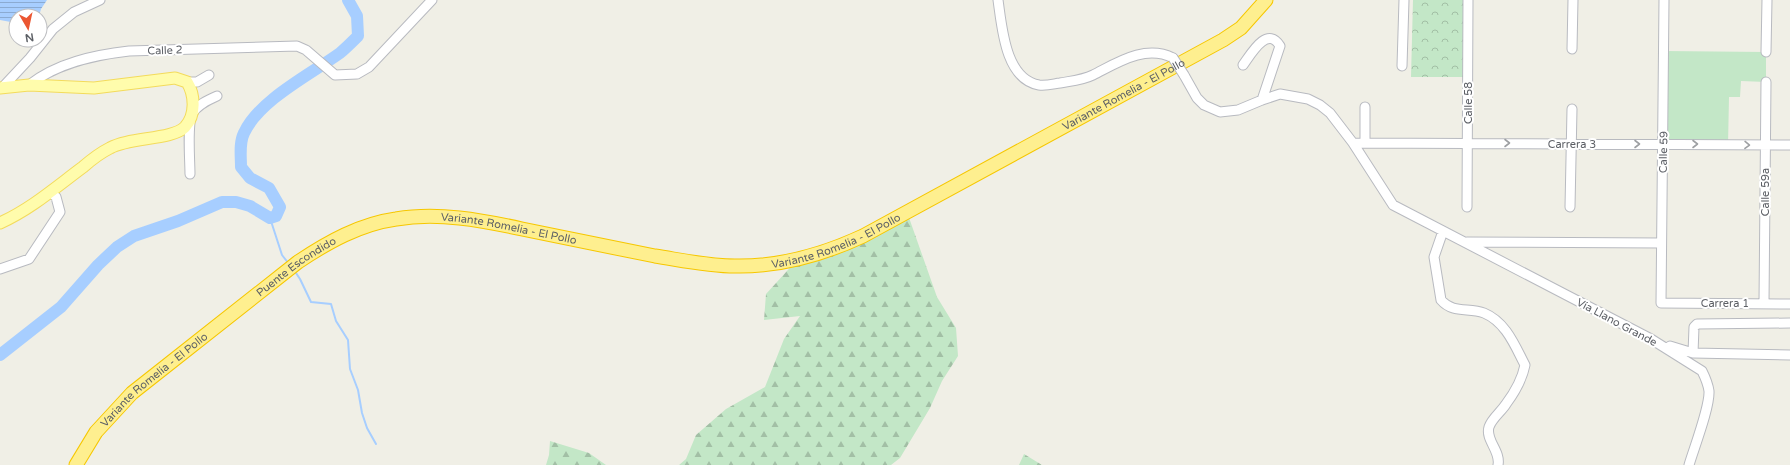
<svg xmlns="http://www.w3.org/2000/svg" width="1790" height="465" viewBox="0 0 1790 465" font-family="'Varela Round',sans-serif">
  <defs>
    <pattern id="forest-firs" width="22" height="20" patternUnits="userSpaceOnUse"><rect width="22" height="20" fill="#c3e7c7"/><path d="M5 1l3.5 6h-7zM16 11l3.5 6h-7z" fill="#a2bfa5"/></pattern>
    <pattern id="park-crowns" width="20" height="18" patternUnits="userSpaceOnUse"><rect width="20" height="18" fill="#c3e7c7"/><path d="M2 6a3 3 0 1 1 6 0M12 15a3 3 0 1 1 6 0" fill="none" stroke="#a2bfa5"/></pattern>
    <pattern id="water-rules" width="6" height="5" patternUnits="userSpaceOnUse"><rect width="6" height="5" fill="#a7ceff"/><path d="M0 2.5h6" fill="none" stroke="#8babd2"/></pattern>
  </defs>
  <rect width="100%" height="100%" fill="#f0efe6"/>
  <path fill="url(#forest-firs)" d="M907 212 937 297 956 328 958 356 942 381 930 408 900 458 891 465H679L686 459 696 435 726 409 765 387 784 339 800 316 764 320 766 294 797 260Z
    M550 441 589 453 606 465H546L549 455Z
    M1024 454 1042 465H1019Z"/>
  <path fill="url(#park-crowns)" d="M1413 0H1468V77H1411Z"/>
  <path fill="#c3e7c7" d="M1664 51 1766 52V82L1741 81 1740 97H1729L1728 145 1663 144Z"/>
  <path fill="url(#water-rules)" d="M0 0H47L41 9 39 16H16V23L0 20Z"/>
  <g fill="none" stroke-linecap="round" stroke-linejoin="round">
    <path stroke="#a7ceff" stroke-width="2" d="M270 218 282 255 289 264
      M294 270 300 279 311 302 331 304 336 321 348 340 350 369 358 390 362 413 367 428 376 444"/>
    <path stroke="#a7ceff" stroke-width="12" d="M0 355 61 307 98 265 117 247 134 236 178 221 222 202H236L250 206 270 218 276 216 280 207 269 188 250 178 241 167C241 156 239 143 244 133 259 100 311 74 340 53 346 48 352 42 358 36L357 16 348 0"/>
    <defs>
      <path id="minor" d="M998 0C1002 27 1005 79 1039 85 1046 86 1053 84 1060 83 1071 81 1083 80 1093 75 1117 63 1145 44 1173 58
        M1664 0 1661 303 1790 304
        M1572 49 1573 0
        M1766 52 1767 0
        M1243 65C1251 54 1267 25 1280 46L1262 100
        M1402 66 1404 0
        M1184 75 1197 98 1204 105 1220 112 1238 110 1262 100 1280 94 1308 99 1320 105 1330 113 1353 143 1393 205 1651 339 1702 371C1705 377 1708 384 1709 391 1710 407 1694 448 1689 465
        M187 82H197L209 75
        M29 85C57 63 94 55 129 51L297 46 306 50 335 75 357 74 369 67 432 0
        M2 88 30 58 53 29 74 12 100 0
        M1353 143 1790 145
        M1365 143V107
        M190 174C190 161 187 125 192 114 197 105 208 100 217 96
        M1467 207 1468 0
        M1570 207 1572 109
        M1443 231 1434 257 1441 300C1453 314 1469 307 1484 313 1506 322 1515 346 1525 365 1522 380 1515 392 1506 404 1501 412 1492 418 1489 427 1485 440 1501 451 1498 465
        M1467 242 1661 243
        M0 269 29 259 60 212 56 197 50 192
        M1764 303 1766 82
        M1670 346 1693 353 1790 355
        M1693 353 1694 327 1697 324 1790 323"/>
      <path id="major" d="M0 88 29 85 94 88 175 78 187 82C195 95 196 115 185 127 172 140 129 137 110 148 100 153 91 160 83 167 56 187 31 209 0 223"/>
      <g id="highway">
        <path id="s1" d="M76 465 96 432 132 393 298 262C328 242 360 224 396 219 438 212 481 220 522 229 566 238 610 247 655 256 681 260 708 266 735 266 781 267 822 255 863 236L1223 40 1241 28 1266 0"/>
      </g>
    </defs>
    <use href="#minor" stroke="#b8bac0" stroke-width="11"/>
    <use href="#major" stroke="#f3db5c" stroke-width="13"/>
    <use href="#highway" stroke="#f6c700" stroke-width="15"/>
    <use href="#minor" stroke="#fff" stroke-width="9"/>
    <use href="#major" stroke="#fffcac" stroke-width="11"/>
    <use href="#highway" stroke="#feef8f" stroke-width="13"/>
    <defs>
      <path id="minor-bridge" d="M1173 58 1184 75"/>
    </defs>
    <use href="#minor-bridge" stroke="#b8bac0" stroke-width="11" stroke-linecap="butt"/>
    <use href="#minor-bridge" stroke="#fff" stroke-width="9"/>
  </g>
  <defs><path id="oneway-chevron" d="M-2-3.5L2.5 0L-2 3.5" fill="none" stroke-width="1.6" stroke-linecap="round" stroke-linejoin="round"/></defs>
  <g stroke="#9ea0a3">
    <use href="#oneway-chevron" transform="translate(1507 143)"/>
    <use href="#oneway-chevron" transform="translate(1637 144)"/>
    <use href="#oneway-chevron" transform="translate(1695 144)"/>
    <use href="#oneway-chevron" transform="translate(1747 145) rotate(1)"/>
  </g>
  <g text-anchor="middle" stroke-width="4" stroke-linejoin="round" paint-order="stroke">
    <g font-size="11" fill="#5d6066" stroke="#fff">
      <text transform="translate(165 50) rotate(-2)" y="4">Calle 2</text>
      <text dy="4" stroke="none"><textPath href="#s1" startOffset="1184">Variante Romelia - El Pollo</textPath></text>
      <text transform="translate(1468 103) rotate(-90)" y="4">Calle 58</text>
      <text x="1572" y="148">Carrera 3</text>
      <text transform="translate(1663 152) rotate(-89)" y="4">Calle 59</text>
      <text transform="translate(1765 192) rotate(-90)" y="4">Calle 59a</text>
      <text dy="4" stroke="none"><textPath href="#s1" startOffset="525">Variante Romelia - El Pollo</textPath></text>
      <text dy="4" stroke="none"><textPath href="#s1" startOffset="860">Variante Romelia - El Pollo</textPath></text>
      <text dy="4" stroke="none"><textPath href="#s1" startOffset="299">Puente Escondido</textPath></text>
      <text x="1725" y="307">Carrera 1</text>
      <text transform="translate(1617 322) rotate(28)" y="4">Vía Llano Grande</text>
      <text dy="4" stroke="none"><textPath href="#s1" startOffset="117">Variante Romelia - El Pollo</textPath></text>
    </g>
  </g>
  <g transform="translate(28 28) rotate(171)"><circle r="19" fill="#ffffff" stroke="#bebfc2"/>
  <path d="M0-3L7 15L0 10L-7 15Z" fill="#eb5631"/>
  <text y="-6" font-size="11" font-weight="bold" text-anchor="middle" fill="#5d6066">N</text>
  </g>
</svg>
